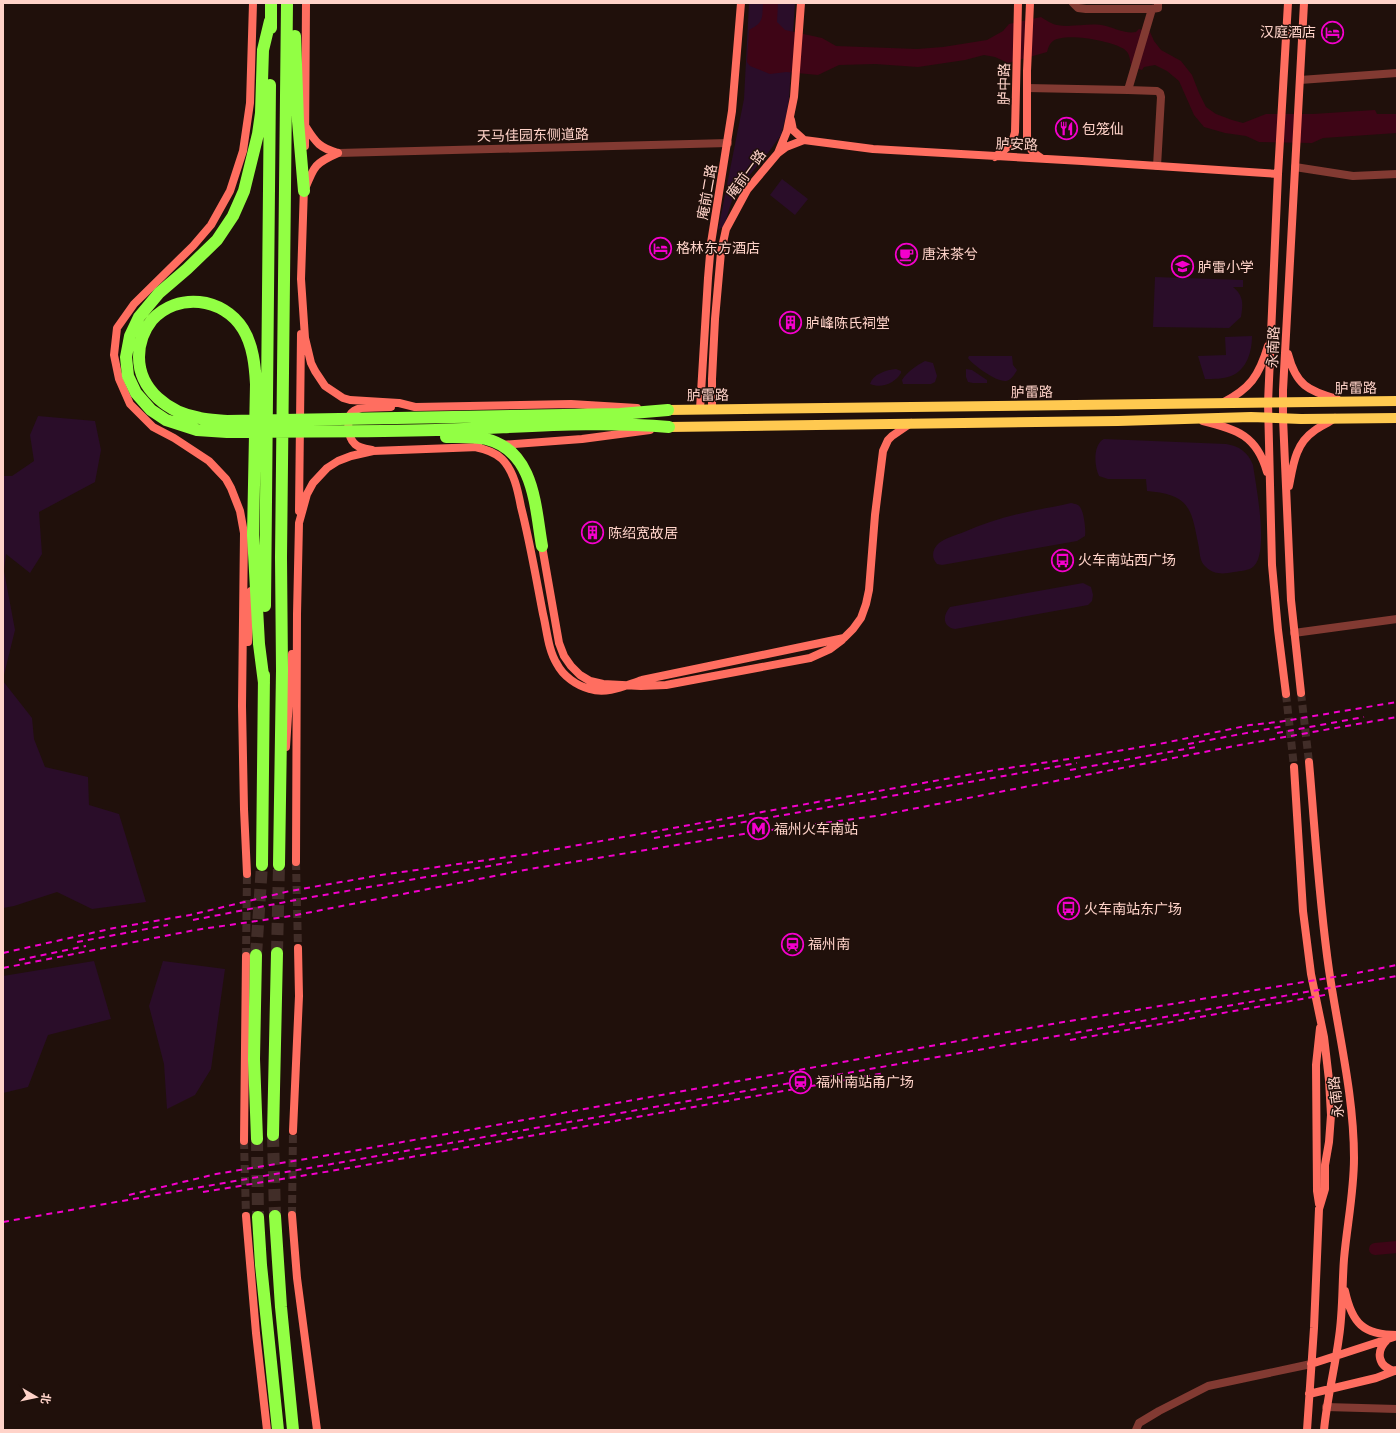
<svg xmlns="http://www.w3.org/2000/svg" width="1400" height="1433" viewBox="0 0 1400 1433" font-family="Jost,'Noto Sans SC',sans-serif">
  <rect width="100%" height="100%" fill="#20100b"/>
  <path fill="#2a0d29" d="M749 3H795L789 99 786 116 781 135 768 153 734 194 724 226 718 230 744 99Z
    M782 179 808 199 795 215 770 195Z
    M1155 277 1243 280V287H1233C1244 296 1243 304 1241 317L1229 328 1153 327Z
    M1252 336C1252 351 1247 370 1231 376 1223 379 1214 379 1205 379L1198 356 1226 355 1225 337Z
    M969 356H1012L1013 365 1017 370C1015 374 1011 380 1006 381 996 382 973 365 968 358Z
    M925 361 933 363 937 376 935 382 931 384H903L902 380C907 372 917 365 925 361Z
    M896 369 901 371V373C895 383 882 389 870 384 873 374 886 370 896 369Z
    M966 369 972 370 987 380V383H973L968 382 966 377Z
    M38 416 95 421 101 450 95 482 39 512 42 554 30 573 6 554 4 571 15 630 3 679V476H12L34 461 30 435Z
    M1104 439 1226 444C1239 446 1248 452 1253 465 1256 486 1269 551 1254 566 1249 571 1240 571 1234 572 1224 574 1214 575 1206 567 1200 562 1200 555 1199 548 1191 508 1191 495 1147 491L1146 479H1108L1099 476C1094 466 1093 444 1104 439Z
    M1071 503C1075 504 1078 504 1080 507 1084 512 1086 530 1085 536L1077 541 942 565 937 564C931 558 932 549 939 543 946 538 956 535 964 532 983 524 1003 517 1023 513 1039 509 1055 507 1071 503Z
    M1083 583 1091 587 1093 595 1092 601 1088 605 955 629C943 627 942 616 950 607Z
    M3 681 32 718 34 739 45 767 88 777 89 805 119 814 146 902 92 909 57 892 14 906 3 908Z
    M94 961 111 1019 48 1035 28 1087 3 1093V976Z
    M163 961 225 969 211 1069 195 1095 167 1109 164 1064 149 1006Z"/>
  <path fill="#3e0516" d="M763 3H778L777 22 785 30 822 38 836 46 917 49 943 47 987 40 1003 31 1009 24 1041 17C1046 20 1051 24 1057 25 1073 28 1090 22 1106 26 1117 29 1126 34 1136 32L1139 29 1150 32 1154 41 1161 50 1181 61 1192 75 1199 93 1206 107 1216 114 1232 120 1243 123 1266 114H1313L1375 110 1377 114H1397V133L1323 138 1312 143 1259 142 1246 136 1225 133 1204 127 1194 115 1179 81 1167 71 1155 65 1144 67 1142 70 1131 66C1130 60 1130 53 1124 49 1112 41 1065 32 1053 41 1049 44 1048 49 1047 52L1008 63 995 57 984 55 965 60 918 67 875 64 839 65 818 75 786 72 770 74 750 66 747 62 749 30C764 22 762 19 763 3Z"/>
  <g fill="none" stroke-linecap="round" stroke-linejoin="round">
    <path stroke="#3e0516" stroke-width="12" d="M1375 1249 1397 1247"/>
    <path stroke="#412d28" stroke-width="8" stroke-dasharray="8 4" stroke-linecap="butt" d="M1301 693 1309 762
      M1286 694 1294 767
      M296 862 298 948
      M246 956 247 874
      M244 1141 246 1216
      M292 1215 293 1131"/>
    <path stroke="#412d28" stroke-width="12" stroke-dasharray="12 6" stroke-linecap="butt" d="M277 953 279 865
      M256 955 262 865
      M273 1135 275 1216
      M257 1139 258 1217"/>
    <path stroke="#823a32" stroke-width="8" d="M1073 3 1078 8 1086 9H1152
      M1300 80 1397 73
      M1027 88 1128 90
      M338 153 728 143
      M1157 166 1161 97 1160 93 1157 91 1128 90 1152 9 1158 8V3
      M1295 167 1353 176 1397 174
      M1294 633 1397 619
      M1326 1407 1397 1409
      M1136 1430 1139 1423 1159 1411 1208 1386 1311 1364"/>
    <path stroke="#ff6e60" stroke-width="8" d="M1030 3 1027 71V140C1029 149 1033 153 1041 158
      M791 120 793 130 804 140
      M306 127C316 143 320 148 338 153
      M305 146 306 3
      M778 153 786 147 804 140 873 149 1082 161 1278 174
      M995 157C1005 149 1013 145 1015 132L1018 3
      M304 187 301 279 305 338 311 363 315 371 325 386 343 398 350 400 399 403 415 407 571 404 637 408
      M305 189C314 166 315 163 338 153
      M1288 354C1296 385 1308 391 1337 399
      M1222 403C1250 389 1259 376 1268 346
      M700 409 708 278 711 243 732 111 741 3
      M712 409V379L715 319 721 252 726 229 747 190 778 153 787 131 794 97 801 3
      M1203 421C1237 429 1257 436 1267 472
      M501 445 582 439 650 430
      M475 447C485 449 495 452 502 459 514 471 518 491 521 507 530 542 536 578 543 614 547 630 548 650 557 664 563 676 577 686 590 689 607 695 626 685 642 680L844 638 853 629 861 618 866 604 869 590 875 515 883 451 888 440 892 436 911 423
      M372 450C366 449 358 448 354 443 348 437 347 423 350 415 352 412 357 409 361 408L391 407
      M1289 486C1293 466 1295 444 1314 431 1320 426 1329 423 1335 418
      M299 511 301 334
      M542 546 559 643 564 656 571 666 580 675 590 681 603 684 641 686 666 685 810 658 830 649 842 640
      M248 642 251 591
      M1301 693 1291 600 1283 418V390L1304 3
      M1286 694 1278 630 1272 565 1268 403 1278 174 1288 3
      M286 747 292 654
      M1309 762C1315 831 1319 901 1329 970 1338 1032 1354 1095 1354 1158 1354 1192 1347 1225 1344 1259 1342 1285 1343 1311 1339 1337 1335 1368 1327 1398 1324 1430
      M1294 767 1303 911 1311 974 1324 1037 1329 1080 1331 1115 1329 1142 1325 1165V1189L1319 1209 1314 1328 1307 1430
      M296 862 297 614 299 523 307 494 313 483 327 468 338 461 351 456 373 451 479 447
      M247 874 244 809 242 706 244 533 240 511 231 488 226 479 209 461 174 438 153 427 130 404 119 379 114 355 117 328 134 304 193 246 211 225 230 191 243 151 250 103 253 3
      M293 1131 299 996 298 948
      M244 1141 246 956
      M1319 1204 1317 1191 1316 1065 1320 1028
      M292 1215 297 1278 317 1430
      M246 1216 256 1333 267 1430
      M1345 1291C1352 1323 1363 1335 1397 1335
      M1387 1340C1375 1352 1378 1367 1395 1371
      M1311 1364 1394 1337
      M1309 1394 1376 1378 1397 1370"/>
    <path stroke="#ffc950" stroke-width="10" d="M668 410 1397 401
      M669 427 1118 421 1251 417 1301 419 1397 418"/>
    <path stroke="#92ff44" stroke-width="12" d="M270 21 263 50 261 113 258 134 244 191 233 216 217 240 187 269 159 293 139 317 130 336 126 357 128 376 136 393 151 410 166 420 197 430 227 432C297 431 366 432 436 430 514 428 591 420 669 427
      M271 28V3
      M295 36 298 121 304 191
      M446 437C459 437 473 436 486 439 535 451 535 507 542 546
      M265 606 270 85
      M264 683 259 644 253 535 256 384C255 366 253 345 243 329 223 297 177 292 152 320 144 330 139 344 139 357 139 390 169 413 200 418 208 420 218 420 227 421L620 414 668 410
      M262 865 264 675
      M279 865 282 670 281 557 287 3
      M256 955 254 1059 257 1139
      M273 1135 277 953
      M275 1216 281 1307 293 1430
      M258 1217 261 1265 278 1430"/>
    <path stroke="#f400cc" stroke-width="2" stroke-dasharray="6 5" stroke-linecap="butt" d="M1277 733 1364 717
      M1188 744 1284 726
      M1070 770 1196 747
      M654 838 1077 763
      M193 920 301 899 512 862
      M77 942 168 925
      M3 953 114 928 190 915 290 891 381 875 529 854 995 770 1082 757 1159 744 1250 725 1278 722 1397 702
      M19 960 86 946
      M3 968 195 930 291 916 530 869 750 833 876 816 1240 745 1397 717
      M1357 973 1397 965
      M1070 1040 1330 994
      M203 1192 355 1167 885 1073
      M129 1195 216 1174 353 1151 1052 1024 1352 974
      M3 1222 1397 976"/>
  </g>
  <defs>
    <symbol id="hotel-ring" viewBox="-11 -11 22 22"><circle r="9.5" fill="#20100b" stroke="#f400cc" stroke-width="1.5"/><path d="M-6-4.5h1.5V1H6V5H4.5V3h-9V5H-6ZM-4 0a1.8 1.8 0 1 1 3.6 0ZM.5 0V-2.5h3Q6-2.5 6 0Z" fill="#f400cc"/></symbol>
    <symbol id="restaurant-ring" viewBox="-11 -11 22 22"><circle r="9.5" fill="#20100b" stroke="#f400cc" stroke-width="1.5"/><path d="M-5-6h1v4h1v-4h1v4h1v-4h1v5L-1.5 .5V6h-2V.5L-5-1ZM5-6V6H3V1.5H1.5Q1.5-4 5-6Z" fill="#f400cc"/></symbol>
    <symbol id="cafe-ring" viewBox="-11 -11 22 22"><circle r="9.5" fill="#20100b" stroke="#f400cc" stroke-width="1.5"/><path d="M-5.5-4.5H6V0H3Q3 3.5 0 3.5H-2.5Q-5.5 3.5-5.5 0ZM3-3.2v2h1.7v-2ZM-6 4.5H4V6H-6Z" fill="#f400cc"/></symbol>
    <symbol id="school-ring" viewBox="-11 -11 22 22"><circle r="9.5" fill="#20100b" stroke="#f400cc" stroke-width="1.5"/><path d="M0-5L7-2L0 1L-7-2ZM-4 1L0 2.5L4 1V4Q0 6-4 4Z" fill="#f400cc"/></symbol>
    <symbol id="building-ring" viewBox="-11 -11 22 22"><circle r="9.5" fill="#20100b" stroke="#f400cc" stroke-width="1.5"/><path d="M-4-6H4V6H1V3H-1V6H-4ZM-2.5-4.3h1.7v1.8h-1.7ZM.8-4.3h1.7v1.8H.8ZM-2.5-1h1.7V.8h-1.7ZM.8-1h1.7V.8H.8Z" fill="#f400cc"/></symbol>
    <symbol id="bus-ring" viewBox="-11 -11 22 22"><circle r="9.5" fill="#20100b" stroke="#f400cc" stroke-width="1.5"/><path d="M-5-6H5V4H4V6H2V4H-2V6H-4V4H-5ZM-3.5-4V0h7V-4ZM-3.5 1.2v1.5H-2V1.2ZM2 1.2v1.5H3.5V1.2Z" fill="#f400cc"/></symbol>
    <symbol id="metro-ring" viewBox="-11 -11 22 22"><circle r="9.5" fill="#20100b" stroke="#f400cc" stroke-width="1.5"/><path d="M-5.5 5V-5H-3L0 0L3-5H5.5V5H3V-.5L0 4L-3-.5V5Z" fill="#f400cc"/></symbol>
    <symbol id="station-ring" viewBox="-11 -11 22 22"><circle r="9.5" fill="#20100b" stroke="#f400cc" stroke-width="1.5"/><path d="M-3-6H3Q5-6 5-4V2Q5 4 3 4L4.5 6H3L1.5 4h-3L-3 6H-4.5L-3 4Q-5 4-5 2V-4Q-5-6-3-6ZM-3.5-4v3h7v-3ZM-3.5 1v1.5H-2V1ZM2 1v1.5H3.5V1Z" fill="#f400cc"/></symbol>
  </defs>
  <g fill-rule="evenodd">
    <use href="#hotel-ring" x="1320" y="20" width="25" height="25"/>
    <use href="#restaurant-ring" x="1054" y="116" width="25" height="25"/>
    <use href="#hotel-ring" x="648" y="236" width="25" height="25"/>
    <use href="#cafe-ring" x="894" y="242" width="25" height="25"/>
    <use href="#school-ring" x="1170" y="254" width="25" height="25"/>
    <use href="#building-ring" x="778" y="310" width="25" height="25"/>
    <use href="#building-ring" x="580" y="520" width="25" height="25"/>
    <use href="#bus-ring" x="1050" y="548" width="25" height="25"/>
    <use href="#metro-ring" x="746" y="816" width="25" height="25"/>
    <use href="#bus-ring" x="1056" y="896" width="25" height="25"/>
    <use href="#station-ring" x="780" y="932" width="25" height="25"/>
    <use href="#station-ring" x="788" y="1070" width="25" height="25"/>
  </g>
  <g text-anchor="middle" stroke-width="3" stroke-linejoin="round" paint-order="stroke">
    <g font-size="14" fill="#ffd3c9" stroke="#20100b" text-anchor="start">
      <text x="1316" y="37" text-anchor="end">汉庭酒店</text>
      <text x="1082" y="134">包笼仙</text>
      <text x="676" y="253">格林东方酒店</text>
      <text x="922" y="259">唐沫茶兮</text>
      <text x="1198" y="272">胪雷小学</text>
      <text x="806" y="328">胪峰陈氏祠堂</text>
      <text x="608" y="538">陈绍宽故居</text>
      <text x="1078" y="565">火车南站西广场</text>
      <text x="774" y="834">福州火车南站</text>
      <text x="1084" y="914">火车南站东广场</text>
      <text x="808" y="949">福州南</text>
      <text x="816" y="1087">福州南站甬广场</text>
    </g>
    <g font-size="14" fill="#ffd3c9" stroke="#20100b">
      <text transform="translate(1004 84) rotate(-89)" y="5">胪中路</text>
      <text transform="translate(533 135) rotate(-1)" y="5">天马佳园东侧道路</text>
      <text transform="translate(1017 144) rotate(2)" y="5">胪安路</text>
      <text transform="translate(746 174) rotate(-54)" y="5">庵前一路</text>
      <text transform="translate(707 192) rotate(-80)" y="5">庵前二路</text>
      <text transform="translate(1273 347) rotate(-87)" y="5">永南路</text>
      <text transform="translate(1356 388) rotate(-1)" y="5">胪雷路</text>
      <text transform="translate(1032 392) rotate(-1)" y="5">胪雷路</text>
      <text transform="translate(708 395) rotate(-1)" y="5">胪雷路</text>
      <text transform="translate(1336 1097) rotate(-97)" y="5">永南路</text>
    </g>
  </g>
  <rect width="1400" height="1433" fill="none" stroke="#ffd3c9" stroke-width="8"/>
  <g transform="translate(36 1397) rotate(99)" stroke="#20100b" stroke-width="3" paint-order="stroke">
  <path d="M0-3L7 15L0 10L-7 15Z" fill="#ffd3c9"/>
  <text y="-6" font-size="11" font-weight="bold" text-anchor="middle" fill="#ffd3c9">北</text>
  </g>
</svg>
